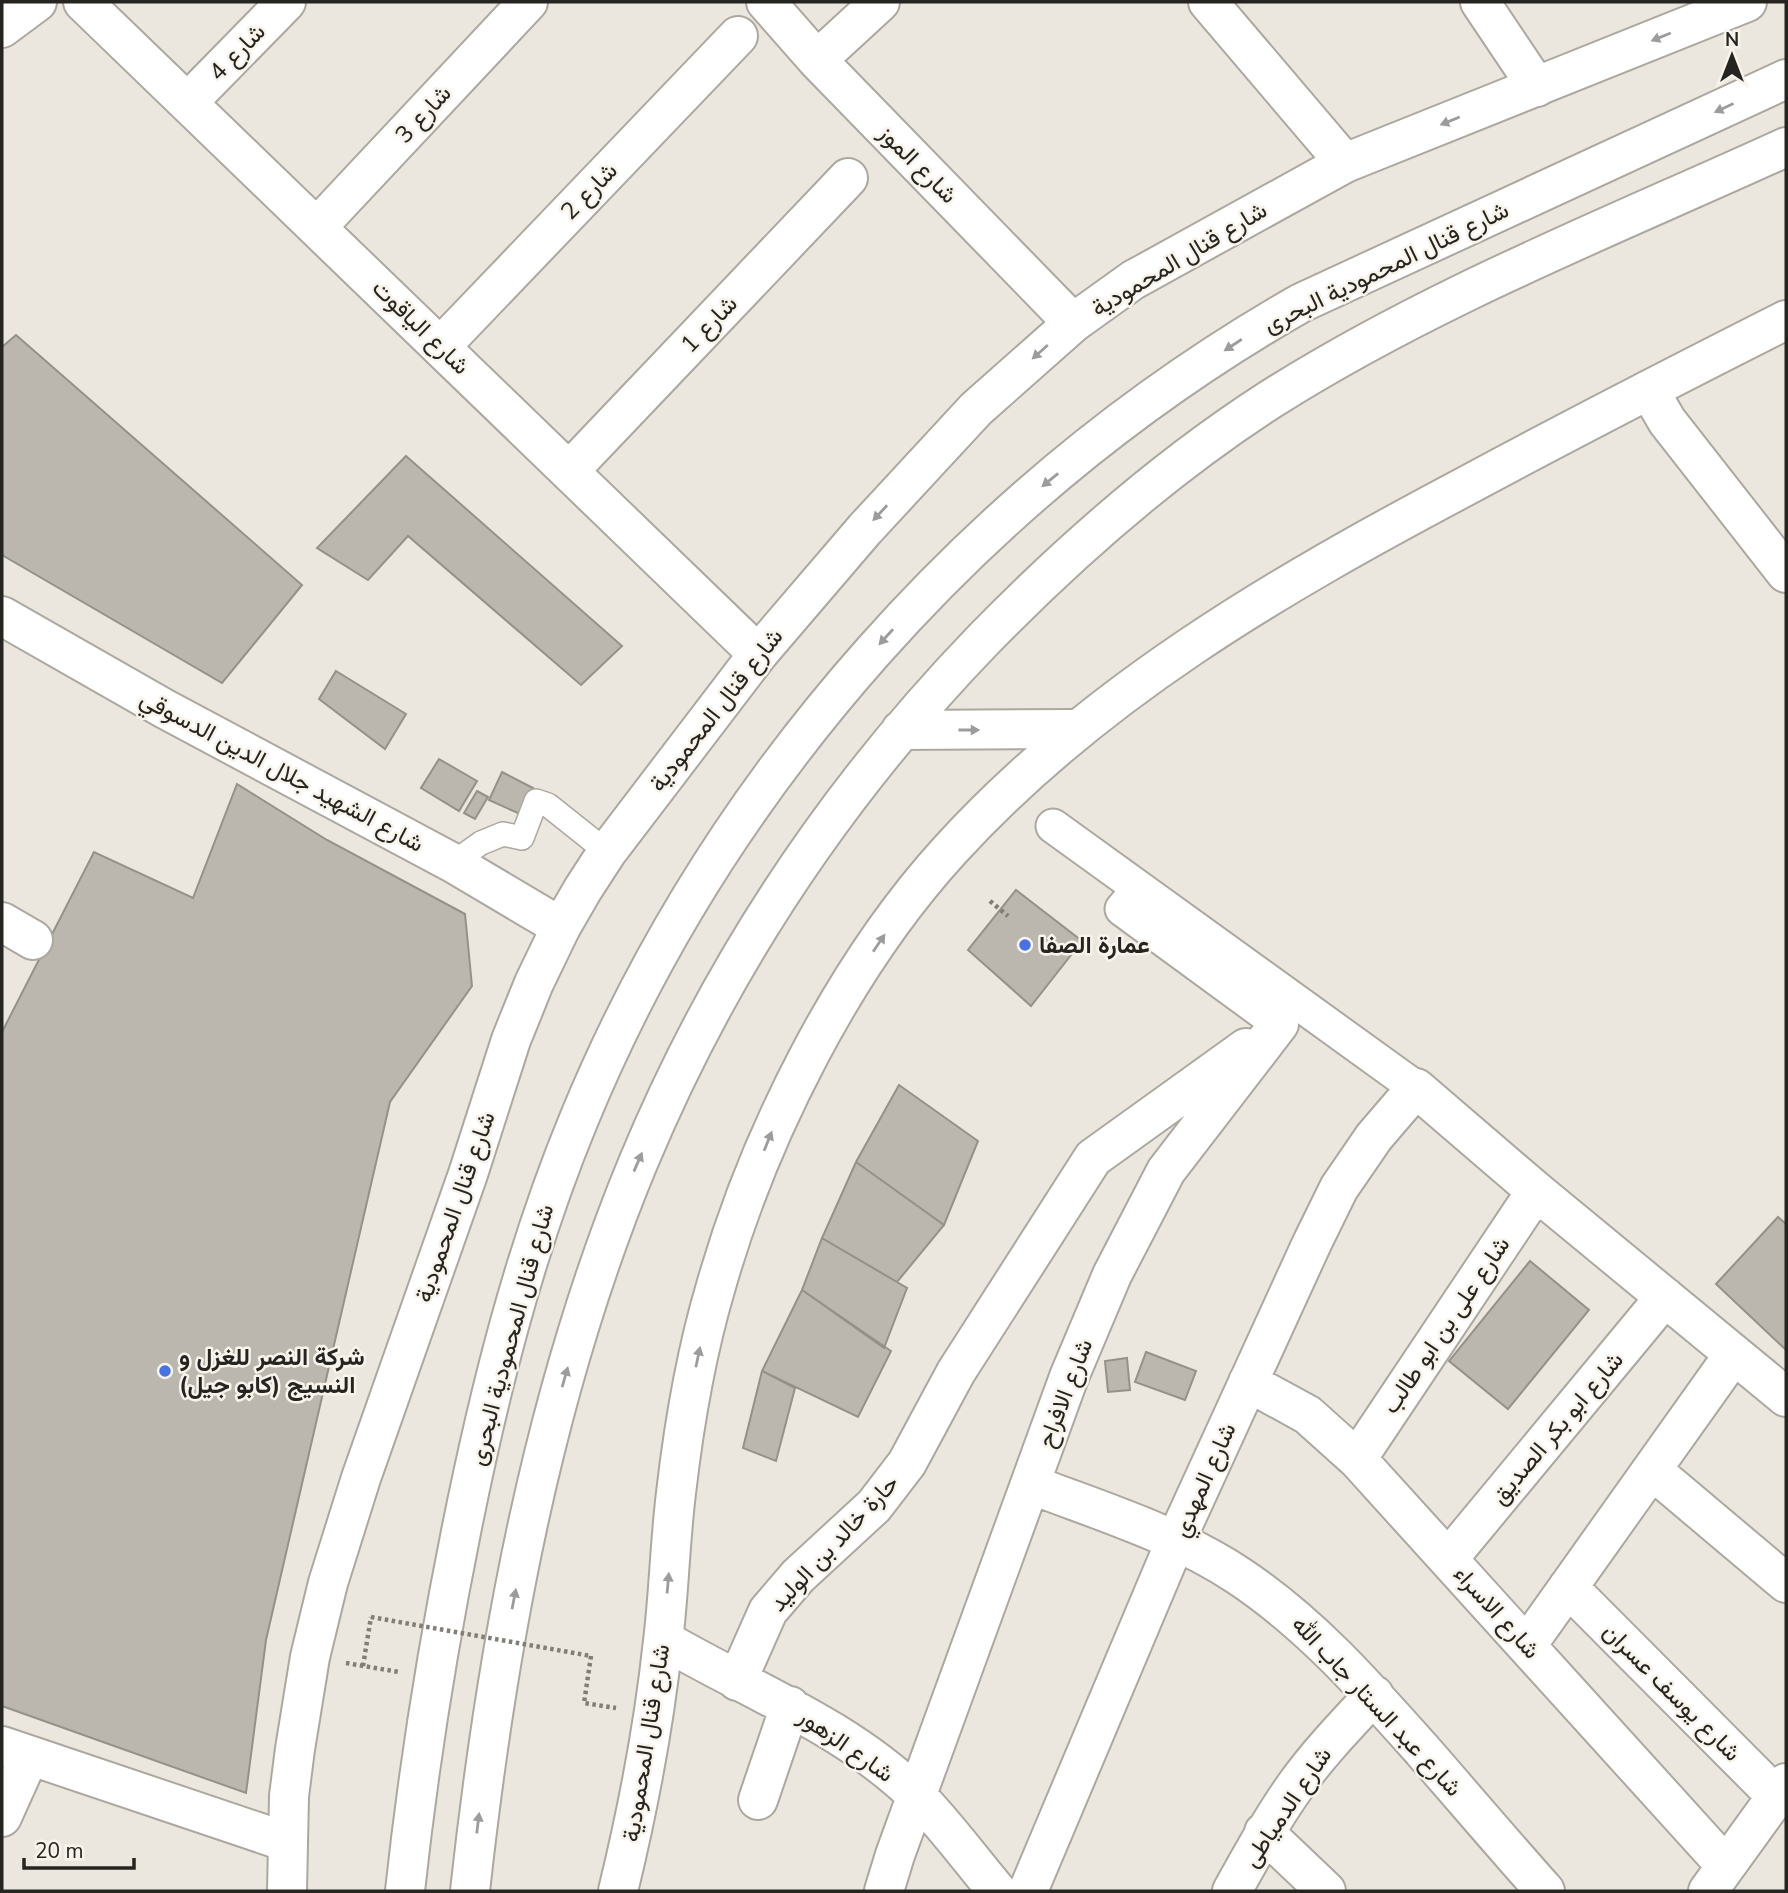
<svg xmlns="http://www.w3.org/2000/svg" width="1788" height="1893" viewBox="0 0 1788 1893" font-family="'Nunito Sans',Vazirmatn,sans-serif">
  <rect width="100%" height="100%" fill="#ebe7de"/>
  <path fill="#bbb7ae" stroke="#959189" stroke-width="2" d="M16 335 302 585 222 683 2 555V347Z
    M406 456 622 646 581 685 408 536 368 580 317 548Z
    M336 671 406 714 385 749 319 699Z
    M439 759 477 781 459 811 421 788Z
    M502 772 533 788 520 814 489 800Z
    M237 784 327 840 465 914 472 986 390 1102 266 1640 246 1793 2 1706V1032L94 852 193 898Z
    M477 791 488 797 475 819 464 813Z
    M1016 890 1082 941 1031 1006 968 950Z
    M899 1085 978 1141 944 1225 856 1162Z
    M856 1162 944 1225 897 1282 822 1238Z
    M1778 1217 1786 1224V1350L1716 1284Z
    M822 1238 907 1288 884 1348 802 1290Z
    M1530 1261 1589 1310 1508 1409 1449 1361Z
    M802 1290 891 1351 858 1417 762 1371Z
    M1146 1352 1196 1371 1185 1400 1135 1382Z
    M1127 1358 1130 1390 1108 1392 1105 1361Z
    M762 1371 795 1388 776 1461 743 1448Z"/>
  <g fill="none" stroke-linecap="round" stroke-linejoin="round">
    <defs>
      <path id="service" d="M453 863 481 843 503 834 522 838 536 801 548 805 607 852"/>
      <path id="pedestrian" d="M1053 826 1416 1088
        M1139 889 1122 909 1279 1024"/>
      <path id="minor" d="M83 2 758 654
        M766 2 817 60 1073 323
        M1208 2 1345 163
        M1480 2 1537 87
        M2 28 37 2
        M817 60 880 2
        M188 102 286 2
        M317 227 528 2
        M441 346 738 36
        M1649 390 1667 421 1786 573
        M570 470 848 178
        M2 616 165 709 453 863 561 927
        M2 922 33 940
        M1248 1382 1308 1415 1357 1459 1726 1866
        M1357 1459 1536 1191
        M1652 1470 1786 1583
        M1030 1484C1100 1511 1176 1534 1239 1576 1311 1624 1366 1687 1423 1751 1464 1798 1504 1845 1545 1891
        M1448 1559 1665 1297
        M1568 1587 1776 1796
        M664 1640C749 1690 846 1726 918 1797 946 1826 971 1860 997 1891
        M1527 1645 1734 1354
        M737 1681 768 1611 798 1576 874 1506 907 1463 956 1372 1093 1158 1246 1048
        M2 1746 287 1842
        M758 1800 790 1706
        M2 1817 29 1757
        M1264 1832 1326 1891
        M884 1891 895 1855 1069 1377 1112 1275 1166 1171 1279 1024
        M1028 1891 1176 1540 1312 1243 1339 1188 1374 1137 1416 1088 1536 1191 1786 1397
        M1232 1891C1252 1855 1272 1819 1296 1785 1319 1753 1347 1724 1374 1695
        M1708 1891 1786 1783"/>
      <path id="tertiary" d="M287 1891 289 1796 295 1749 310 1657 328 1583 361 1478 468 1174 511 1040 534 983 561 927 583 889 607 852 758 654 865 529 976 409 1073 323 1133 280 1345 163 1747 2
        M618 1891C638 1809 654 1726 663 1641 669 1592 670 1542 676 1493 684 1424 696 1353 716 1286 759 1135 844 966 950 850 1094 692 1279 585 1466 486 1572 429 1679 374 1786 320"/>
      <path id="secondary" d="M901 730 1078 729
        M405 1891C418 1771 437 1651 461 1532 489 1392 524 1252 579 1119 719 779 982 485 1301 303L1786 79
        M470 1891C497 1646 543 1392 638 1163 719 968 837 791 984 639 1071 550 1167 466 1271 399 1432 297 1613 226 1786 147"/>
    </defs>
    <use href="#service" stroke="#aca8a0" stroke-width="26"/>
    <use href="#pedestrian" stroke="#aca8a0" stroke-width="37"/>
    <use href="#minor" stroke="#aca8a0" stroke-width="42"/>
    <use href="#tertiary" stroke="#aca8a0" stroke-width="42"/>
    <use href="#secondary" stroke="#aca8a0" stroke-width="42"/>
    <path stroke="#817e78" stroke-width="4.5" stroke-dasharray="3.5 3.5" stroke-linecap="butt" d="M990 901 1008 916
      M591 1656 584 1703 616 1708
      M346 1663 399 1672
      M363 1666 371 1617"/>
    <use href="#service" stroke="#fff" stroke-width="23"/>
    <use href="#pedestrian" stroke="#fff" stroke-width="33"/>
    <use href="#minor" stroke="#fff" stroke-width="38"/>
    <use href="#tertiary" stroke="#fff" stroke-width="38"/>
    <use href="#secondary" stroke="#fff" stroke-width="38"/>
    <path stroke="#817e78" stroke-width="4.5" stroke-dasharray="3.5 3.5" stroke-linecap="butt" d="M371 1617 591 1656"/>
  </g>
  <defs><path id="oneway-solid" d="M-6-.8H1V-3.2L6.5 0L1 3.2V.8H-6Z" transform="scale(1.75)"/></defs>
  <g fill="#9d9c9b">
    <use href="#oneway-solid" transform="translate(1661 37) rotate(158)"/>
    <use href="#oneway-solid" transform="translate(1724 108) rotate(155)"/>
    <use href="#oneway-solid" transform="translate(1450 121) rotate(158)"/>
    <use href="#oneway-solid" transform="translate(1233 345) rotate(147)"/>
    <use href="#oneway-solid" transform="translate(1040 352) rotate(138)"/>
    <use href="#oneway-solid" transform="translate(1050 480) rotate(141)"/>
    <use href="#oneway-solid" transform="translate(880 513) rotate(133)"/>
    <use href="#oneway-solid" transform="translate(886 637) rotate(132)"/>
    <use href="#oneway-solid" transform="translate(969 730)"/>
    <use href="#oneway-solid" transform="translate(879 943) rotate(-56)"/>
    <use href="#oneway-solid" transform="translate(768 1141) rotate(-68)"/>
    <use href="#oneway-solid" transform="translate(638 1162) rotate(-67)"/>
    <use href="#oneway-solid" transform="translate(698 1357) rotate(-78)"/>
    <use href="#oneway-solid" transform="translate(565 1377) rotate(-74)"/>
    <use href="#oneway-solid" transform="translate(668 1583) rotate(-85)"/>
    <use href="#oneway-solid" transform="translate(514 1599) rotate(-79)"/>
    <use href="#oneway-solid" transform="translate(478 1823) rotate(-83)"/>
  </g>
  <g fill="#4771e4" stroke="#f8f4eb" stroke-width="2.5">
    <circle cx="1025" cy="945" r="7"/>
    <circle cx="165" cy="1371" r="7"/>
  </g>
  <g text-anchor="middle" stroke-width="5" stroke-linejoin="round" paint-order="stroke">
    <g font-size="24" fill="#252421" stroke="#f8f4eb">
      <text transform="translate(237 52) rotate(-46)" y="8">شارع 4</text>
      <text transform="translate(423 114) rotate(-47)" y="8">شارع 3</text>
      <text transform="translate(918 164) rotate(45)" y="8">شارع الموز</text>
      <text transform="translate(589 191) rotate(-46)" y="8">شارع 2</text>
      <text transform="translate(1179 259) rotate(-31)" y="8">شارع قنال المحمودية</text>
      <text transform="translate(1386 267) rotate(-26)" y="8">شارع قنال المحمودية البحرى</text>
      <text transform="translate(709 324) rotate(-46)" y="8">شارع 1</text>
      <text transform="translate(421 327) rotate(44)" y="8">شارع الياقوت</text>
      <text transform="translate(716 710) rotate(-52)" y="8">شارع قنال المحمودية</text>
      <text transform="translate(282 771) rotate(28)" y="8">شارع الشهيد جلال الدين الدسوقي</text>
      <text transform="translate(455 1207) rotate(-71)" y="8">شارع قنال المحمودية</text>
      <text transform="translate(1446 1325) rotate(-56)" y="8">شارع على بن ابو طالب</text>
      <text transform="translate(511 1335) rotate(-75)" y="8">شارع قنال المحمودية البحرى</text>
      <text transform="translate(1065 1393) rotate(-69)" y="8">شارع الافراح</text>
      <text transform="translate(1557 1428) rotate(-50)" y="8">شارع ابو بكر الصديق</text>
      <text transform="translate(1204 1480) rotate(-66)" y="8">شارع المهدي</text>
      <text transform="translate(834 1543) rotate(-47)" y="8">حارة خالد بن الوليد</text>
      <text transform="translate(1497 1612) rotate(48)" y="8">شارع الاسراء</text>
      <text transform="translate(1672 1692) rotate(45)" y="8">شارع يوسف عسران</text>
      <text transform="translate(1377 1706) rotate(47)" y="8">شارع عبد الستار جاب الله</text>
      <text transform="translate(646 1743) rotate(-81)" y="8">شارع قنال المحمودية</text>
      <text transform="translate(846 1745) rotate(35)" y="8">شارع الزهور</text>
      <text transform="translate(1287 1807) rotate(-56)" y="8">شارع الدمياطى</text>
    </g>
    <g font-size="24" font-weight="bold" fill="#252421" stroke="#f8f4eb" text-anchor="start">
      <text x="1039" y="953">عمارة الصفا</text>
      <text x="179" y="1365">شركة النصر للغزل و<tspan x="179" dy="28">النسيج (كابو جيل)</tspan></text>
    </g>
  </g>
  <rect width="1788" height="1893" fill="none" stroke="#252421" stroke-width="7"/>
  <g transform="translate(1732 56)" stroke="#f8f4eb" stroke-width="5" paint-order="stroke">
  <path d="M0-5L12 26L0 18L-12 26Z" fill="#252421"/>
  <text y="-10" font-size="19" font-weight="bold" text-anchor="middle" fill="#252421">N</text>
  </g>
  <path d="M24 1858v10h110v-10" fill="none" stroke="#252421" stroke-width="3.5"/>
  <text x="35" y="1858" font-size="21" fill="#252421" stroke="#f8f4eb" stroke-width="5" paint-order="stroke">20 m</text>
</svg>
